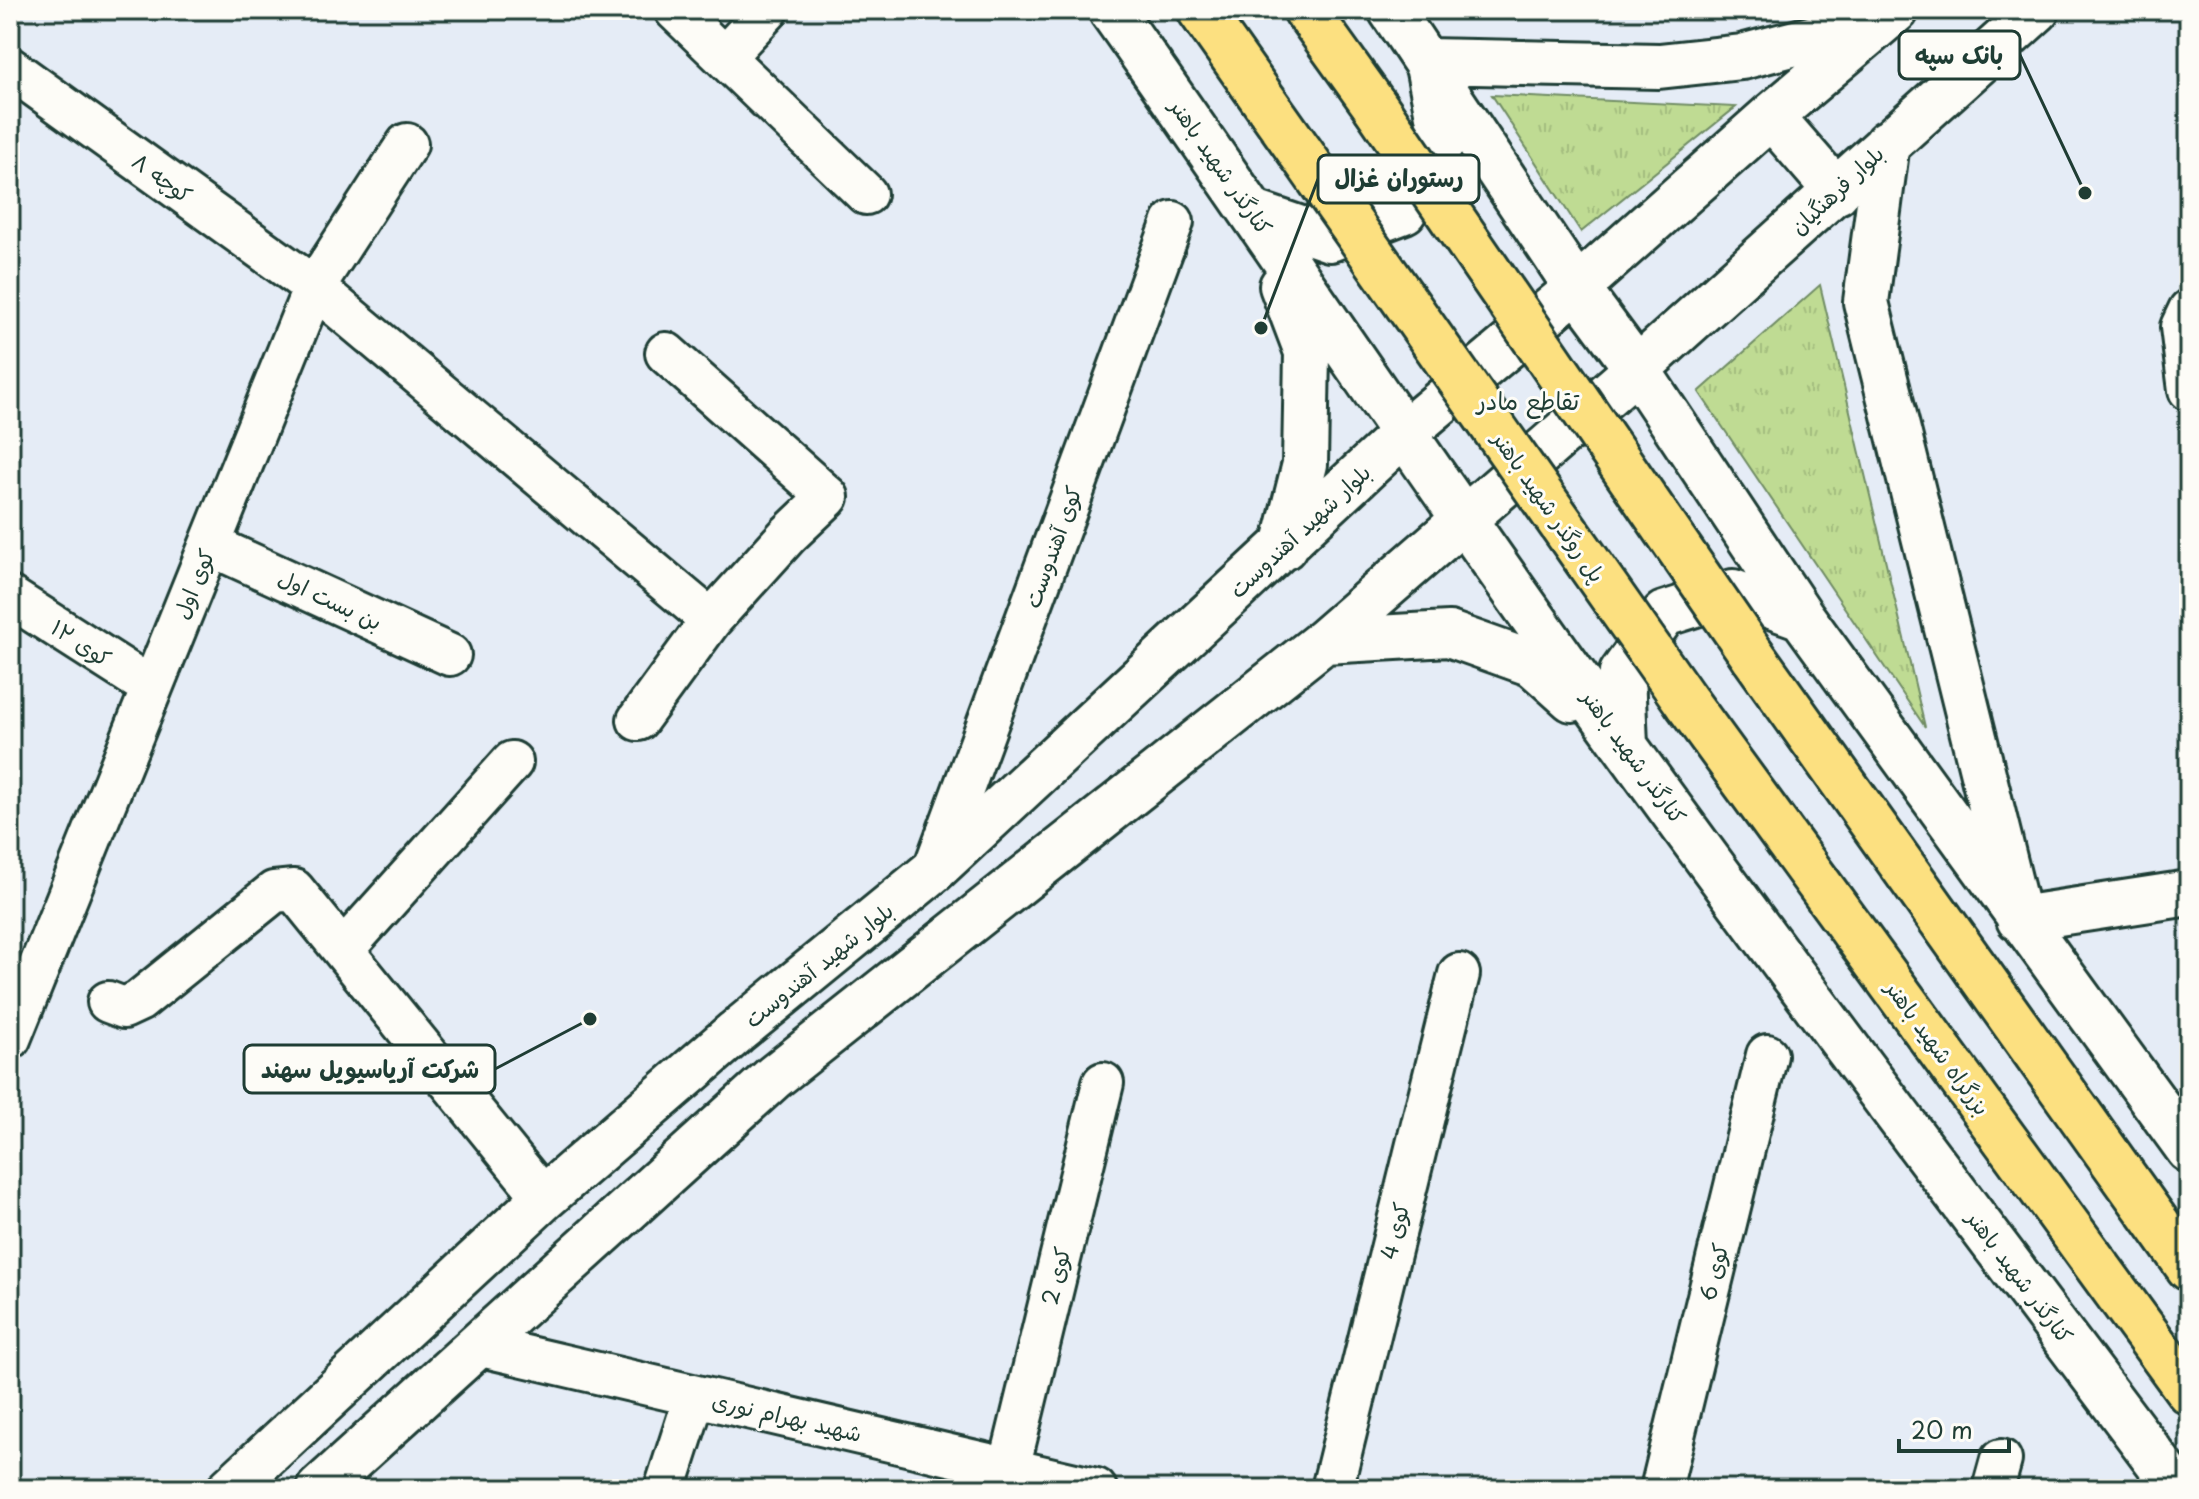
<svg xmlns="http://www.w3.org/2000/svg" width="2199" height="1499" viewBox="0 0 2199 1499" font-family="'Playpen Sans','Playpen Sans Arabic',sans-serif">
  <defs>
    <pattern id="grass-tufts" width="24" height="20" patternUnits="userSpaceOnUse" patternTransform="scale(2)"><rect width="24" height="20" fill="#bfdb93"/><path d="M3 7l-1-3M5 7V3M7 7l1-3M15 17l-1-3M17 17v-4M19 17l1-3" fill="none" stroke="#a4bd7f"/></pattern>
  </defs>
  <rect width="100%" height="100%" fill="#e5ecf6"/>
  <filter id="ink" filterUnits="userSpaceOnUse"><feTurbulence type="fractalNoise" baseFrequency=".0125" numOctaves="2"/><feDisplacementMap in="SourceGraphic" scale="16" xChannelSelector="R" yChannelSelector="G"/><feConvolveMatrix kernelMatrix="1 2 1 2 8 2 1 2 1" color-interpolation-filters="sRGB"/></filter>
  <g filter="url(#ink)">
    <path fill="url(#grass-tufts)" stroke="#6f8c64" stroke-width="2" d="M1492 95 1736 107 1581 232Z
      M1820 285 1925 727 1699 392Z"/>
    <g fill="none" stroke-linecap="round" stroke-linejoin="round">
      <defs>
        <path id="street" d="M675 10 866 194
          M725 56 768 10
          M10 68 314 287 711 620
          M2189 310 2181 327 2189 390
          M210 545 450 655
          M10 597 152 688
          M638 720 711 620 788 535 828 497 666 353
          M933 871 1173 222
          M343 950 512 762
          M108 1002 124 1008 139 1001 274 892 294 890 544 1198
          M10 1039 314 287 407 144
          M477 1345 1096 1489
          M665 1489 695 1396
          M1004 1489 1103 1083
          M1332 1489 1459 974
          M1661 1489 1767 1055
          M1993 1489 2001 1460"/>
        <path id="secondary" d="M1111 10C1284 255 1449 504 1625 746 1806 996 1993 1242 2178 1489
          M1391 10 1577 288 1637 369 1802 617 2189 1150
          M1771 116 1837 192
          M1887 143 1866 302 2019 919 2189 893
          M1254 213 1330 239 1404 211 1443 140 1427 61 1659 66 1742 57 1871 23
          M1282 286 1307 352 1305 464 1284 547
          M1324 641 1449 634 1533 664 1572 699
          M1625 746 1622 673 1664 614 1733 592 1802 617
          M230 1489 544 1198 736 1032 933 871 1403 434 1577 288 1771 116 1896 10
          M319 1489 774 1077 1324 641 1637 369 2037 10"/>
        <path id="highway" d="M1200 10 1301 153
          M1306 10 1375 106
          M1753 656 2189 1268
          M1687 703 2189 1392"/>
      </defs>
      <use href="#street" stroke="#1f3d34" stroke-width="46"/>
      <use href="#secondary" stroke="#1f3d34" stroke-width="50"/>
      <use href="#highway" stroke="#1f3d34" stroke-width="50"/>
      <use href="#street" stroke="#fdfcf7" stroke-width="40"/>
      <use href="#secondary" stroke="#fdfcf7" stroke-width="44"/>
      <use href="#highway" stroke="#fce080" stroke-width="44"/>
      <defs>
        <path id="highway-bridge" d="M1375 106 1753 656
          M1301 153 1687 703"/>
      </defs>
      <use href="#highway-bridge" stroke="#1f3d34" stroke-width="50" stroke-linecap="butt"/>
      <use href="#highway-bridge" stroke="#fce080" stroke-width="44"/>
    </g>
  </g>
  <g text-anchor="middle" stroke-width="6" stroke-linejoin="round" paint-order="stroke">
    <g font-size="22" fill="#1f3d34" stroke="#fdfcf7">
      <text transform="translate(1221 167) rotate(55)" y="8">کنارگذر شهید باهنر</text>
      <text transform="translate(162 178) rotate(36)" y="8">کوچه ۸</text>
      <text transform="translate(1837 190) rotate(-43)" y="8">بلوار فرهنگیان</text>
      <text transform="translate(1549 507) rotate(55)" y="8">پل روگذر شهید باهنر</text>
      <text transform="translate(1300 531) rotate(-43)" y="8">بلوار شهید آهندوست</text>
      <text transform="translate(1053 547) rotate(-70)" y="8">کوی آهندوست</text>
      <text transform="translate(194 584) rotate(-68)" y="8">کوی اول</text>
      <text transform="translate(330 600) rotate(25)" y="8">بن بست اول</text>
      <text transform="translate(81 643) rotate(33)" y="8">کوی ۱۲</text>
      <text transform="translate(1634 757) rotate(54)" y="8">کنارگذر شهید باهنر</text>
      <text transform="translate(819 965) rotate(-39)" y="8">بلوار شهید آهندوست</text>
      <text transform="translate(1938 1048) rotate(54)" y="8">بزرگراه شهید باهنر</text>
      <text transform="translate(1395 1231) rotate(-76)" y="8">کوی 4</text>
      <text transform="translate(1714 1272) rotate(-76)" y="8">کوی 6</text>
      <text transform="translate(1056 1276) rotate(-76)" y="8">کوی 2</text>
      <text transform="translate(2020 1277) rotate(53)" y="8">کنارگذر شهید باهنر</text>
      <text transform="translate(787 1417) rotate(13)" y="8">شهید بهرام نوری</text>
    </g>
    <g font-size="24" fill="#1f3d34" stroke="#fdfcf7">
      <text x="1528" y="410">تقاطع مادر</text>
    </g>
  </g>
  <path fill="none" stroke="#1f3d34" stroke-width="3" d="M2085 193L2020 55M1261 328L1318 179M590 1019L495 1069"/>
  <g fill="#1f3d34" stroke="#fdfcf7" stroke-width="3">
    <circle cx="2085" cy="193" r="8"/>
    <circle cx="1261" cy="328" r="8"/>
    <circle cx="590" cy="1019" r="8"/>
  </g>
  <g fill="#fdfcf7" stroke="#1f3d34" stroke-width="3">
    <rect x="1899" y="31" width="121" height="48" rx="8"/>
    <rect x="1318" y="155" width="161" height="48" rx="8"/>
    <rect x="244" y="1045" width="251" height="48" rx="8"/>
  </g>
  <g font-size="24" text-anchor="middle" font-weight="bold" fill="#1f3d34">
    <text x="1959" y="64">بانک سپه</text>
    <text x="1399" y="187">رستوران غزال</text>
    <text x="370" y="1078">شرکت آریاسیویل سهند</text>
  </g>
  <rect width="2199" height="1499" fill="none" stroke="#fdfcf7" stroke-width="40"/>
  <rect x="20" y="20" width="2159" height="1459" fill="none" stroke="#1f3d34" stroke-width="3" filter="url(#ink)"/>
  <path d="M1899 1439v12h110v-12" fill="none" stroke="#1f3d34" stroke-width="4"/>
  <text x="1911" y="1439" font-size="24" fill="#1f3d34" stroke="#fdfcf7" stroke-width="6" paint-order="stroke">20 m</text>
</svg>
